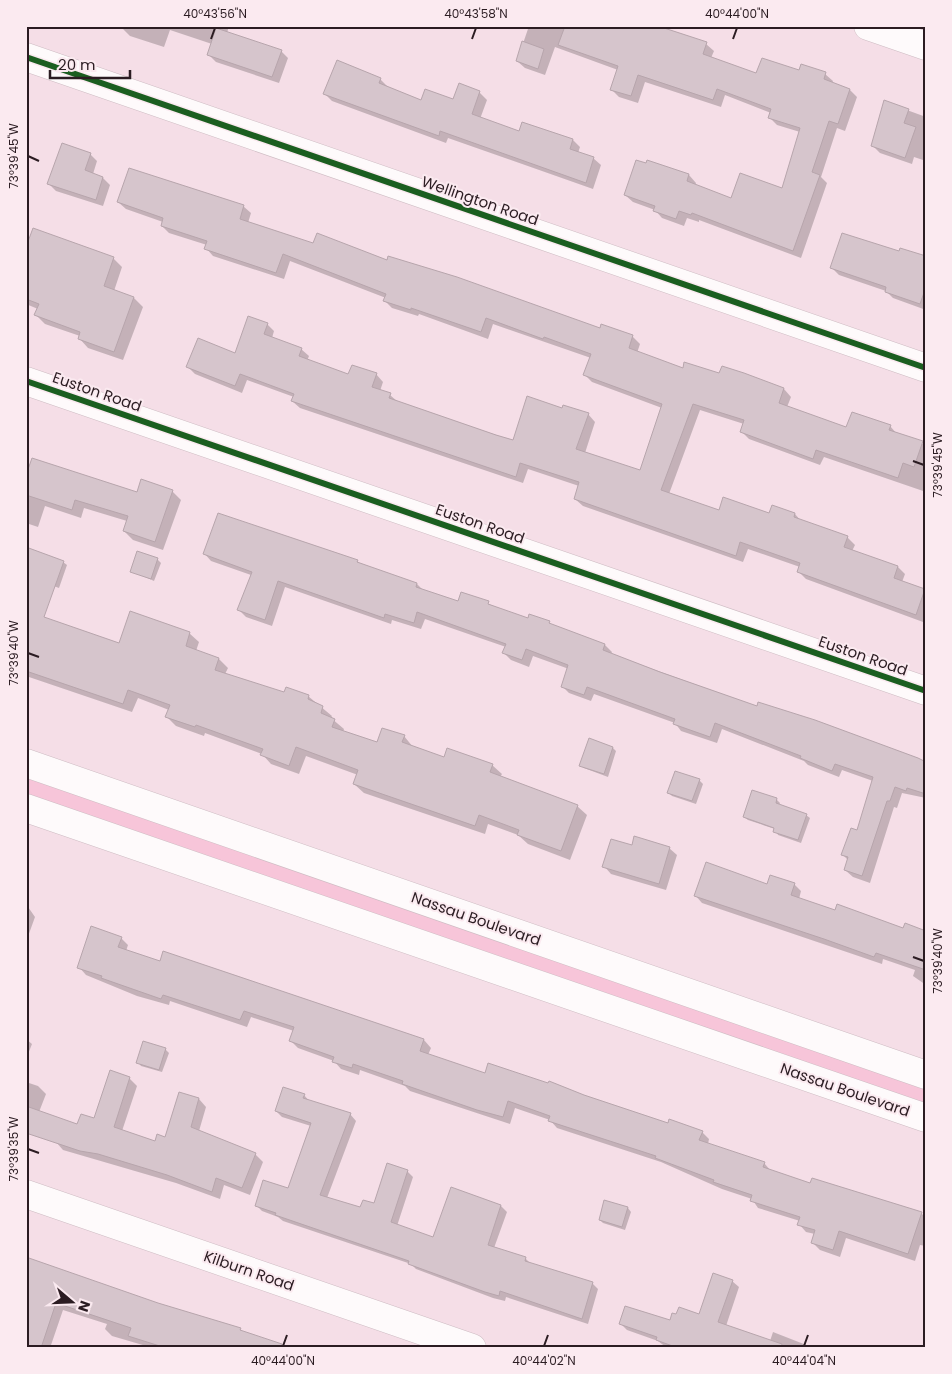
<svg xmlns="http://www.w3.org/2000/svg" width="952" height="1374" viewBox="0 0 952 1374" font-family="Poppins,sans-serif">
  <rect width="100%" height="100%" fill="#f5dee7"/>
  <path fill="#f7c5d9" d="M26 766 926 1075V1118L26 808Z"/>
  <path fill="#0003" d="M124 26H229L227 33 281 51 288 58 279 83 216 62 209 55 212 44 170 30 164 47 130 36 123 29Z
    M529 26H656L706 44 714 51 711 58 757 74 799 72 825 74 833 81 832 84 850 90 857 97 845 131 837 128 821 177 827 183 801 258 699 220V222L687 218 684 226 662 218 655 210 633 202 625 195 648 161 689 175 696 183 695 186 732 199 783 190 800 132 777 125 769 117 771 113 725 95 721 107 645 82 638 103 619 97 612 90 618 70 555 47 545 75 525 68 517 61Z
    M380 79 388 87 422 101H454L479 92 487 100 480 119 520 133 523 124 573 140 580 147 578 153 593 158 601 165 593 189 448 138 446 143 332 101 325 94Z
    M885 102 926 117V161L914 157 912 164 880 153 873 146Z
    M90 154 97 161 93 174 103 178 110 185 103 206 56 191 49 184Z
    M118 202 243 206 251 213 248 223 314 245 388 262 601 329 632 336 640 344 637 353 683 369 720 375 744 374 784 389 791 397 787 407 847 429 890 426 897 434 926 445V492L824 457 820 465 749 439 741 431 744 424 700 410 669 494 720 512 795 514 801 521 847 537 855 545 852 551 898 567 905 574 902 582 926 591V615L923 622 806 579 799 572 800 567 748 549 743 562 583 506 575 499 579 486 528 469 523 483 300 408 292 401 294 397 247 380 242 393 195 374 188 367 236 355 267 324 274 331 272 338 301 349 309 356 307 361 349 376 376 374 383 382 380 391 390 395 398 402 514 441 563 410 588 414 595 422 585 453 641 472 662 408 592 382 585 375 591 358 493 324 488 339 419 314 418 316 392 308 385 301 386 298 290 261 284 279 213 256 206 248 207 245 169 233 162 226 163 222 126 209Z
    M26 251 113 258 122 267 114 291 134 298 143 307 123 360 88 348 79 338 80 336 45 324 36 315 38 309 26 304Z
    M899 253 926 258V310L893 298 886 291 839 275 832 268Z
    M26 479 138 493 172 491 181 500 163 550 133 540 124 531 127 521 84 508 81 518 45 506 38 527 26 523Z
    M204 553 357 561 362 565 417 584 424 591 459 603 462 593 528 620 549 622 553 626 605 645 612 652 611 654 758 707 926 762V798L902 793 897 808 894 807 870 883 853 877 845 870 848 860 843 855 858 832 873 781 842 770 839 777 808 765 804 761 722 729 717 743 681 731 675 723 594 694 591 701 569 693 562 686 569 669 533 656 529 667 511 660 504 653 506 647 425 619 421 629 392 620 391 624 285 587 272 626 246 617 238 609 251 575 211 561Z
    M157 559 161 563 154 581 132 571Z
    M63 562 67 565 59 588 26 576Z
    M26 630 119 645 189 633 199 642 196 651 219 659 228 668 225 674 285 693 308 696 332 716 331 718 344 729 343 732 378 744 404 736 413 747 445 759 492 765 502 774 500 777 577 806 587 815 570 860 528 844 518 835 488 824 485 834 364 793 354 784 358 775 306 756 299 774 271 764 262 754 205 733 204 736 176 726 167 717 169 710 138 698 132 712 26 676Z
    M589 740 613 748 616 751 608 777 584 768 581 765Z
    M699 780 703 784 696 804 672 796 669 793Z
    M776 799 780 803 779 805 806 815 810 818 801 843 778 835 775 829 748 820 744 817Z
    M632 847 669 848 677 855 666 890 611 874 604 866Z
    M794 884 801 891 799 899 835 912 904 930 926 932V985L913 976 915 970 883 959 882 964 702 903 695 895Z
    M26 904 35 917 26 942Z
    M121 938 128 945 126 951 161 963 164 952 424 1040 431 1048 428 1055 485 1075 583 1096 669 1124 702 1132 709 1139 708 1144 764 1163 771 1171 811 1185 921 1213 926 1218V1246L920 1245 915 1261 846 1238 840 1257 820 1250 813 1243 815 1234 806 1232 799 1224 800 1221 758 1208 752 1199 722 1189 661 1162 557 1128 550 1120 515 1108 510 1124 410 1091 405 1086 360 1070 359 1075 341 1069 334 1061 298 1048 291 1041 294 1031 251 1017 247 1027 170 1001 169 1005 137 996 86 975 79 967Z
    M26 1039 32 1044 26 1059Z
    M165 1049 169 1053 162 1072 141 1066 138 1062Z
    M129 1078 137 1086 122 1131 156 1142 166 1138 179 1093 199 1099 206 1107 199 1131 255 1154 263 1162 250 1195 224 1185 220 1199 176 1183 63 1150 56 1142 26 1131V1082L38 1086 46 1094 39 1112 78 1125 95 1120Z
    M304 1095 310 1102 350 1114 356 1121 327 1198 361 1209 375 1205 407 1171 413 1177 397 1226 433 1238 501 1206 507 1212 494 1248 525 1258 532 1265 592 1283 598 1289 588 1324 506 1297 505 1301 493 1298 416 1269 411 1264 283 1221 278 1217 262 1211 256 1205 289 1189 311 1126 282 1117 276 1111Z
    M628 1208 631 1212 625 1230 603 1223 600 1220Z
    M26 1259 158 1304 240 1329 243 1332 288 1348H153L112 1336 105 1329 107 1324 63 1310 50 1348H26Z
    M732 1281 739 1287 726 1326 770 1341 773 1332 814 1348H667L658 1341 627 1330 620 1323 670 1322 700 1315Z"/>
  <path fill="#d6c5cc" stroke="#b7a5ac" d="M565 26H658L707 42 703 54 756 73 762 58 799 70 801 64 826 72 824 79 850 89 838 124 829 121 812 172 820 175 793 251 692 213 691 215 679 211 676 219 653 211 655 206 624 195 636 160 646 163 647 160 689 174 687 181 731 198 740 173 782 188 800 128 768 118 771 109 717 89 713 100 638 75 631 96 610 90 618 66 558 45Z
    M216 28 282 50 272 77 207 55Z
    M522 41 544 49 538 69 516 61Z
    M337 60 381 78 379 83 421 100 425 89 453 99 459 83 480 91 472 114 519 131 522 122 573 139 570 149 594 157 586 183 440 131 439 136 323 94Z
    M884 100 909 109 904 123 916 127 905 158 871 146Z
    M62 143 91 153 85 170 103 177 96 200 47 184Z
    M129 168 244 205 240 219 313 243 317 233 387 260 388 256 457 277 600 328 601 324 633 335 629 348 683 368 684 362 719 373 722 366 744 373 784 388 779 403 846 427 852 412 891 425 889 430 923 441 914 467 903 463 898 478 816 450 813 459 740 432 744 420 693 404 661 490 719 510 723 497 769 513 772 505 795 513 794 517 848 536 844 547 898 566 894 578 925 589 916 615 797 572 800 563 740 542 736 556 574 499 579 482 520 463 516 477 291 401 294 394 240 374 235 386 186 367 198 338 235 353 248 316 268 323 264 334 302 348 299 356 348 374 352 365 377 373 372 387 391 393 389 398 496 435 513 440 527 396 562 408 563 405 589 413 576 449 640 470 662 404 583 375 591 354 544 337 543 339 486 318 481 332 411 308V310L383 301 386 294 283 254 276 273 204 249 207 241 161 226 163 218 117 202Z
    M33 228 114 257 104 286 134 297 114 352 78 339 80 332 34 315 39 304 26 299V247Z
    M842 233 899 251 900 248 926 256V287L920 304 885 292 886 287 830 268Z
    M32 458 137 492 141 479 173 490 155 542 123 531 128 516 75 500 72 510 26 495V475Z
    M218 513 358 560 357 562 417 583 416 587 458 601 461 592 489 601 488 604 528 618 529 614 550 621 549 623 605 644 603 650 660 672 757 706 758 702 815 720 918 758 926 762V794L907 788 906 791 895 787 890 801H887L862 876 844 870 848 857 841 855 851 828 857 830 873 777 835 764 832 771 800 758 801 756 715 723 710 737 673 724 675 719 587 687 584 695 561 687 568 665 526 649 522 660 502 653 506 644 417 612 414 623 385 614 384 618 278 581 265 620 237 610 252 572 203 554Z
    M26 547 64 561 44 617 119 643 130 611 190 632 186 646 219 658 215 670 284 692 286 687 309 695 308 699 323 706 321 713 335 719 332 727 377 742 382 728 405 735 402 742 444 757 447 748 493 764 490 772 578 805 561 851 517 835 519 830 479 815 475 826 353 784 358 770 296 747 289 766 260 755 263 749 196 725 195 727 165 717 170 705 128 690 123 704 26 671Z
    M137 551 158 558 151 579 130 572Z
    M589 738 613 747 604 774 579 766Z
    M675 771 700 779 692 801 667 793Z
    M752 790 777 798 776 803 807 814 798 840 773 832 774 828 743 817Z
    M634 836 670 847 659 884 602 867 611 839 632 845Z
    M706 862 767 884 770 875 795 883 791 895 835 910 837 904 903 928 905 923 926 931V970L876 953 874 957 824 939 694 896Z
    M91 926 122 937 118 947 160 961 163 951 424 1039 420 1051 485 1073 488 1063 548 1083 549 1081 584 1095 668 1123 669 1119 703 1131 699 1140 765 1162 763 1167 810 1183 812 1178 922 1212 908 1254 839 1231 833 1250 811 1243 815 1230 797 1225 800 1217 750 1201 752 1195 713 1182 714 1180 655 1158 656 1156 548 1121 550 1116 508 1101 503 1117 477 1110 402 1084 403 1081 353 1064 352 1068 332 1062 334 1057 289 1041 294 1027 244 1011 240 1020 163 995 161 999 101 978 102 976 77 968Z
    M143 1041 166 1048 159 1070 136 1063Z
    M110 1070 130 1077 114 1127 155 1141 157 1134 165 1137 179 1092 199 1098 191 1127 256 1153 242 1188 216 1178 212 1192 167 1175 98 1154 80 1151 26 1133V1106L77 1124 81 1114 94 1118Z
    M283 1087 305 1094 303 1098 351 1113 320 1195 360 1207 363 1200 374 1203 387 1163 408 1170 391 1222 433 1237 451 1187 501 1205 488 1245 526 1257 525 1261 593 1282 582 1319 500 1291 499 1296 485 1292 408 1264 409 1261 275 1215 276 1213 255 1206 263 1180 288 1188 311 1123 275 1111Z
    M604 1200 628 1207 622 1227 599 1220Z
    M26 1257 158 1303 241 1328 240 1330 282 1344 281 1348H166L128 1336 131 1328 56 1303 41 1348H26Z
    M713 1273 733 1280 718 1322 782 1344 781 1348H678L656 1340 657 1337 619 1324 625 1306 670 1320 672 1313 676 1314 679 1307 699 1314Z"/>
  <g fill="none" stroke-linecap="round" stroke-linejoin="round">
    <defs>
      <path id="minor" d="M868 26 926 46
        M26 57 926 368
        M26 381 926 691
        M26 1194 472 1348"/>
      <path id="major" d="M26 763 926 1075
        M26 808 926 1118"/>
    </defs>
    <use href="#minor" stroke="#cebcc3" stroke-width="29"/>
    <use href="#major" stroke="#cebcc3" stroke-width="29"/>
    <use href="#minor" stroke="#fefafb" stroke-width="28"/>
    <use href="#major" stroke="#fefafb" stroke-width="28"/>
    <defs>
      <path id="cycleway" d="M26 57 926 368
        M26 381 926 691"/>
    </defs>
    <use href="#cycleway" stroke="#fbeaf0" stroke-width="9"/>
    <use href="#cycleway" stroke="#1b5e20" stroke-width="6"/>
  </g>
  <path fill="none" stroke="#2b1c22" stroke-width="2" d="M211 39 215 28M472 39 476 28M733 39 737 28M28 156 39 161M913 461 924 465M28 653 39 657M913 957 924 961M28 1149 39 1153M283 1346 287 1335M544 1346 548 1335M804 1346 808 1335"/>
  <g text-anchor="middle" stroke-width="4" stroke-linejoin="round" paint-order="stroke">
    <g font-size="15" fill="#2b1c22" stroke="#fbeaf0">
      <text transform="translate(480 201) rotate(19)" y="5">Wellington Road</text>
      <text transform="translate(97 392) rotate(19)" y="5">Euston Road</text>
      <text transform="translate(480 524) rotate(19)" y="5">Euston Road</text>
      <text transform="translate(863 656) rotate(19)" y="5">Euston Road</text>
      <text transform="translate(476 919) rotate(19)" y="5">Nassau Boulevard</text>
      <text transform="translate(845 1090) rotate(19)" y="5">Nassau Boulevard</text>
      <text transform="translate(249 1271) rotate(19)" y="5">Kilburn Road</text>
    </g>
  </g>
  <rect width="952" height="1374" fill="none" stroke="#fbeaf0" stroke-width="55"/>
  <g transform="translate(72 1302) rotate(109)" stroke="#fbeaf0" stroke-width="4" paint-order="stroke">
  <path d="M0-4L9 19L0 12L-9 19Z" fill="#2b1c22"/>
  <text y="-8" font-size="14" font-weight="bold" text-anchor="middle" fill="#2b1c22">N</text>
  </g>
  <path d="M50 70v8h80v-8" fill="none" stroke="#2b1c22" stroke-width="2.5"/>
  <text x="58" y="70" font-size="15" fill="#2b1c22" stroke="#fbeaf0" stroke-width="4" paint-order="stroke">20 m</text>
  <rect x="28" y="28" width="896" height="1318" fill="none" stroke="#2b1c22" stroke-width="2"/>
  <g font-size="12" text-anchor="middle" fill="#2b1c22">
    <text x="215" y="18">40°43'56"N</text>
    <text x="476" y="18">40°43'58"N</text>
    <text x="737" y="18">40°44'00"N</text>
    <text transform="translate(14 156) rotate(-90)" y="4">73°39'45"W</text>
    <text transform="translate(938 465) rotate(-90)" y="4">73°39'45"W</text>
    <text transform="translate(14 653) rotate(-90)" y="4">73°39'40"W</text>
    <text transform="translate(938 961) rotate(-90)" y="4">73°39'40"W</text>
    <text transform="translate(14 1149) rotate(-90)" y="4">73°39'35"W</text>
    <text x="283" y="1365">40°44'00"N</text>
    <text x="544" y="1365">40°44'02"N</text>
    <text x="804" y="1365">40°44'04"N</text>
  </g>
</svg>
